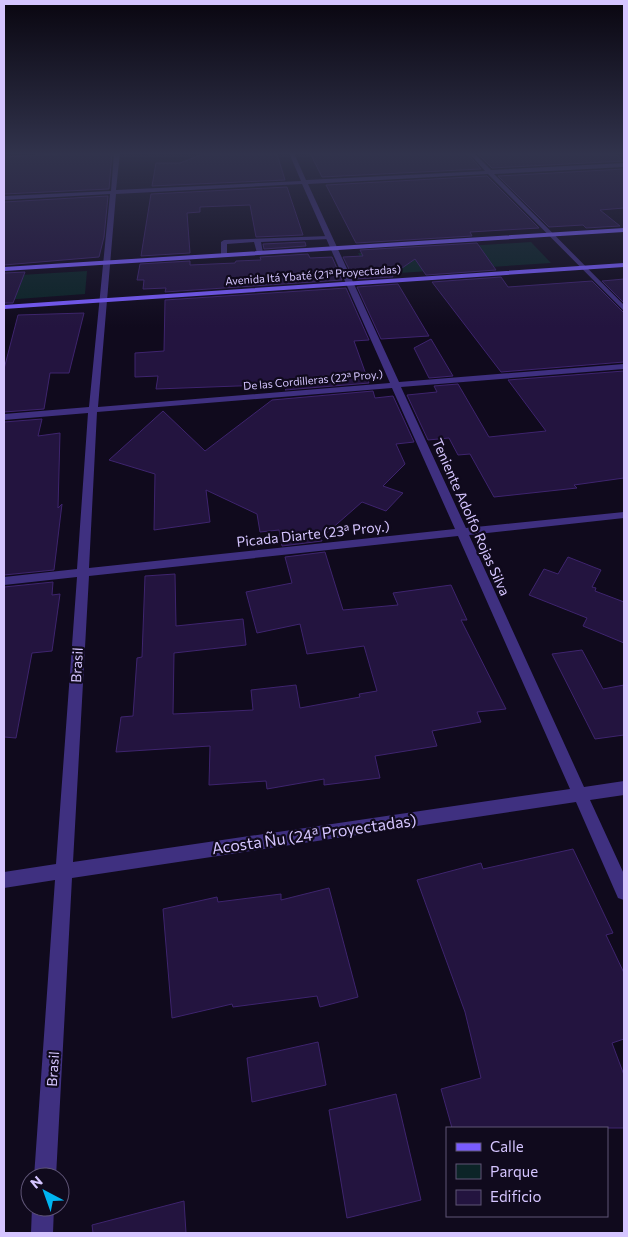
<svg xmlns="http://www.w3.org/2000/svg" width="628" height="1237" viewBox="0 0 628 1237" font-family="Commissioner,sans-serif">
  <rect width="100%" height="100%" fill="#100a1d"/>
  <path fill="#0c2427" d="M531 242 551 263 369 275 358 253Z
    M87 271 85 294 4 300V276Z"/>
  <path fill="#23143f" stroke="#3e246e" d="M77 153H112L109 189 4 194V157Z
    M206 153 277 154 285 180 152 186 156 163H180Z
    M310 153H467L481 169 322 177Z
    M477 153H613L624 161 492 168Z
    M624 169V208L600 210 620 226 586 228 583 225 549 227 498 176Z
    M487 176 539 228 470 232 472 236 356 243 326 185Z
    M287 187 303 235 256 237 250 205 200 207V212L187 213 190 253 141 256 151 194Z
    M108 196 104 237 99 257 4 265V202Z
    M305 242 306 246 264 249 263 244Z
    M477 243 496 270 426 275 415 259 392 275 393 277 354 279 343 257 363 256 360 250Z
    M308 254 310 258 332 257 342 280 165 292 166 288 143 289 144 280H137L140 264 190 261V265L235 263 236 261 261 260 260 257Z
    M25 272 13 303H4V273Z
    M501 277 508 287 592 281 624 313V362L501 372 432 282Z
    M624 279V303L602 281Z
    M398 284 429 336 381 339 357 287Z
    M346 288 369 340 354 341 369 383 285 390 292 384 156 389 158 376 135 377V353L164 351 165 300Z
    M84 313 69 373H50L44 409 4 412V369L18 315Z
    M431 339 453 376 429 378 414 348Z
    M624 371V478L574 485 577 488 531 493 494 497 470 454 458 455 449 438 428 440 407 395 437 392 434 386 458 384 489 437 546 431 508 380Z
    M373 391 375 398 393 396 414 442 396 444 405 464 383 486 403 493 386 511 362 502 321 538 322 541 282 546 279 530 260 532 257 514 206 490 210 522 154 530 155 474 109 460 163 411 205 451 272 400Z
    M42 419 38 436 60 433 58 508 62 504 54 570 4 575V422Z
    M325 552 343 610 398 605 393 593 451 585 467 620H461L506 709 477 712 481 722 432 731 437 746 375 756 380 778 324 785V779L267 789 266 781 209 785 210 746 116 752 121 717 133 716 137 658 142 657 145 576 175 574 176 626 243 619 246 645 174 653 173 714 253 710 251 690 296 685 300 708 360 697 359 694 377 691 364 646 307 654 300 624 257 633 246 592 292 583 285 557Z
    M568 557 601 570 592 587 596 588 595 591 624 602V643L583 626 587 618 529 595 544 569 558 574Z
    M53 582 52 595 60 594 52 651 32 653 16 738 4 737V587Z
    M582 650 603 689 624 685V735L595 739 552 654Z
    M573 849 613 933 606 935 624 973V1039L612 1043 624 1075V1128H452L441 1089 481 1078 465 1012 417 880 481 863 483 869Z
    M329 888 358 997 320 1007 317 996 233 1007 232 1004 172 1018 163 909 217 897 218 902 281 894V900Z
    M318 1042 326 1085 252 1102 247 1058Z
    M396 1094 421 1200 347 1218 329 1110Z
    M184 1201 186 1233H93L92 1225Z"/>
  <g fill="none" stroke-linecap="round" stroke-linejoin="round">
    <path fill="#3f3080" fill-rule="evenodd" d="M328 236 330 237V239L261 242 263 253 260 255 257 253 254 242 227 244V255L224 257 221 255V242L224 240Z"/>
    <path fill="#3f3080" fill-rule="evenodd" d="M114 153H120L116 190 301 181 289 153H294L306 180 485 171 469 153H474L491 170 624 163V167L494 174 624 305V311L488 174 308 184 399 382 624 364V369L401 387 466 528 624 512V518L469 535 584 787 624 781V795L590 800 624 874V900L618 898 576 802 72 878 56 1177H34L55 880 4 888V872L56 864 77 577 4 585V577L77 569 88 413 4 420V414L89 407 110 194 4 200V196L111 191ZM302 184 390 383 98 407 116 194ZM392 388 455 529 89 568 97 412ZM458 536 570 789 73 862 89 576Z
      M32 1207H54L53 1233H31Z"/>
    <path fill="#795cff" fill-rule="evenodd" d="M624 228V232L4 271V267Z
      M624 263V267L4 309V305Z"/>
  </g>
  <linearGradient id="sky" x2="0" y2="1"><stop stop-color="#090610"/><stop offset="0.47" stop-color="#31334c"/><stop offset="1" stop-color="#31334c" stop-opacity="0"/></linearGradient>
  <rect width="628" height="327" fill="url(#sky)"/>
  <g text-anchor="middle" stroke-width="4.5" stroke-linejoin="round" paint-order="stroke">
    <g font-size="11" fill="#d5c5ff" stroke="#100a1d">
      <text transform="translate(313 275) rotate(-4)" y="4">Avenida Itá Ybaté (21ª Proyectadas)</text>
      <text transform="translate(313 380) rotate(-5)" y="4">De las Cordilleras (22ª Proy.)</text>
    </g>
    <g font-size="14" fill="#d5c5ff" stroke="#100a1d">
      <text transform="translate(471 517) rotate(66)" y="5">Teniente Adolfo Rojas Silva</text>
      <text transform="translate(313 534) rotate(-6)" y="5">Picada Diarte (23ª Proy.)</text>
      <text transform="translate(77 665) rotate(-87)" y="5">Brasil</text>
      <text transform="translate(53 1069) rotate(-86)" y="5">Brasil</text>
    </g>
    <g font-size="16" fill="#d5c5ff" stroke="#100a1d">
      <text transform="translate(314 834) rotate(-8)" y="6">Acosta Ñu (24ª Proyectadas)</text>
    </g>
  </g>
  <rect width="628" height="1237" fill="none" stroke="#d5c5ff" stroke-width="10"/>
  <rect x="446" y="1127" width="162" height="90" fill="#100a1d" stroke="#5f5577"/>
  <rect x="456" y="1143" width="25" height="8" fill="#795cff" stroke="#5f5577"/>
  <text x="490" y="1152" font-size="15" fill="#d5c5ff">Calle</text>
  <rect x="456" y="1164" width="25" height="15" fill="#0c2427" stroke="#5f5577"/>
  <text x="490" y="1177" font-size="15" fill="#d5c5ff">Parque</text>
  <rect x="456" y="1190" width="25" height="15" fill="#23143f" stroke="#5f5577"/>
  <text x="490" y="1202" font-size="15" fill="#d5c5ff">Edificio</text>
  <g transform="translate(45 1192) rotate(319)"><circle r="24" fill="#100a1d" stroke="#5f5577"/>
  <path d="M0-4L9 19L0 12L-9 19Z" fill="#00b4f0"/>
  <text y="-8" font-size="14" font-weight="bold" text-anchor="middle" fill="#d5c5ff">N</text>
  </g>
</svg>
